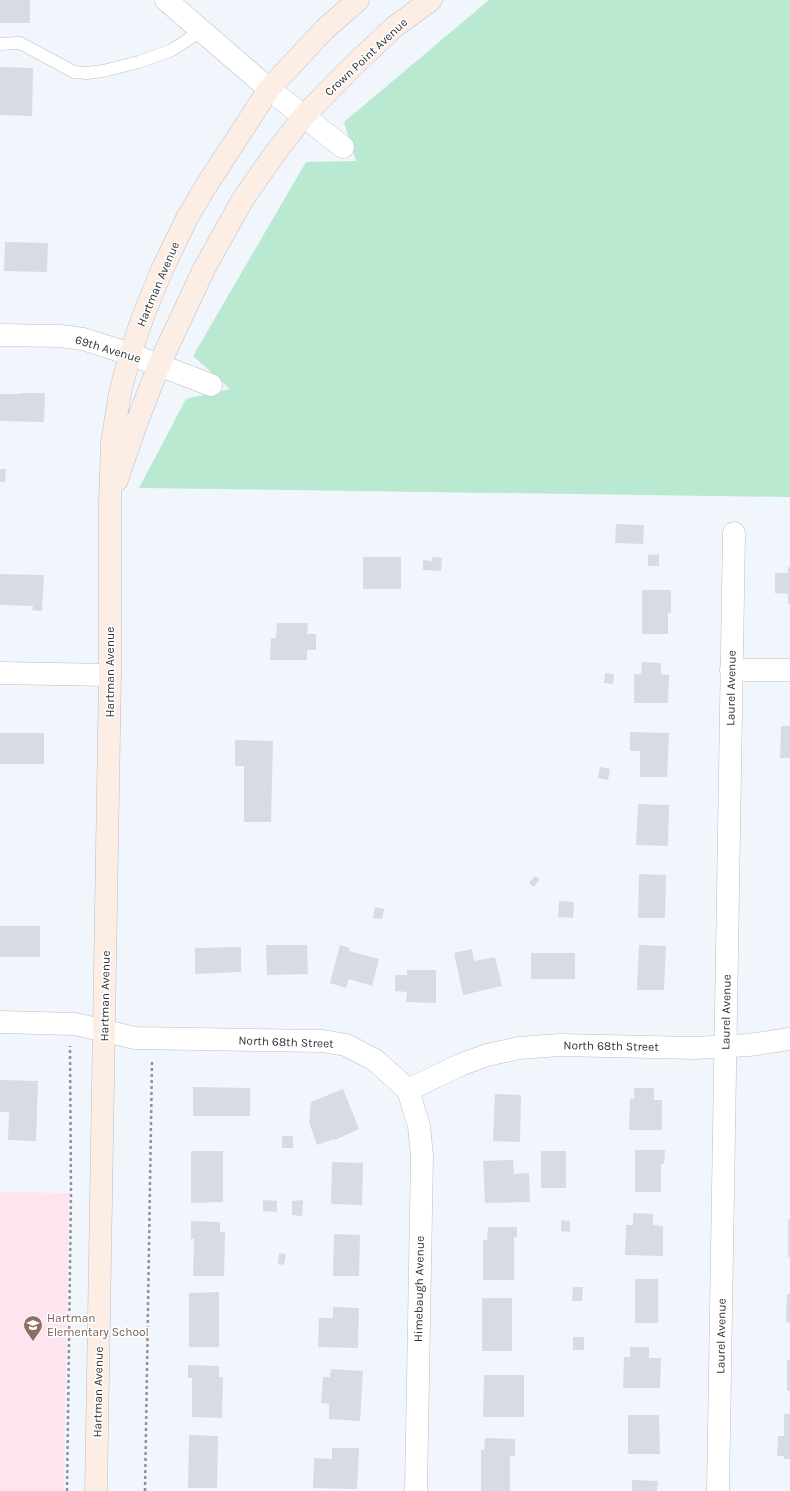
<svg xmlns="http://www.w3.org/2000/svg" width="790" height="1491" viewBox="0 0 790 1491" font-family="Karla,sans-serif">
  <rect width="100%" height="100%" fill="#f1f6fd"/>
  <path fill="#fde4ef" d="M0 1192 69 1193 64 1491H0Z"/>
  <path fill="#b9e9d0" d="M489 0H790V497L139 488 186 399 230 389 193 356 306 162 356 161 344 122Z"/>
  <path fill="#d7dce2" d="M0 0H30V23H0Z
    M0 67 33 68 32 116 0 115Z
    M5 242 48 243 47 272 4 271Z
    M20 393H45L44 422 0 421V394H20Z
    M0 469H6L5 482H0Z
    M616 524 644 525 643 544 615 543Z
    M659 554V566H648V555Z
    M363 557H401V589H363Z
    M432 557 442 558 441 571 423 570V560L432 561Z
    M788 567H790V604H788V594L775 593V573H788Z
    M0 574 44 575 42 611 32 610 33 606 0 605Z
    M642 590H671V613H668V634H642Z
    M277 623H308L307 634H316V650H307V660H270L271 638H276Z
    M642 662 661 663V674L669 675 668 703H634V674H641Z
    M605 673 614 674 613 684 604 683Z
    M781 726H790V758H780Z
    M630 732 669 733 667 777H640V751H630Z
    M0 733H44V764H0Z
    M235 740 273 741 271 822H244V766H235Z
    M600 767 610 769 608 780 598 778Z
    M638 804 669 805 668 846 636 845Z
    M639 874 666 875 665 918H638Z
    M535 876 540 879 534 887 529 883Z
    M559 901 574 902 573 918 558 917Z
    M375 907 384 909 382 919 373 918Z
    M0 926H40V957H0Z
    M266 945H307L308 974 267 975Z
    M340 945 350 948 349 951 379 959 372 986 349 979 346 988 330 983Z
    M639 945 666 946 664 990H637Z
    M241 947V972L195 974V948Z
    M472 949 474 961 495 957 502 986 463 995 454 953Z
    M531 953H575V979H531Z
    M407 970H436V1003L406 1002 407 992 395 991V975H407Z
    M0 1080 38 1081 36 1141 8 1140 9 1112H0Z
    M193 1087 250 1088V1116H193Z
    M634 1088H654V1100H662V1130H629L630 1099H634Z
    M343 1089 359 1129 335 1140 334 1139 317 1145 309 1122 311 1102Z
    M495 1094 521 1095 520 1142 493 1141Z
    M282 1136H293V1148H282Z
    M635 1150H665L664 1164H661V1192H635Z
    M191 1151H223V1202L191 1203Z
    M541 1151H566V1188H541Z
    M513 1160 514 1174 529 1173 530 1202 485 1203 483 1161Z
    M332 1162 363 1163 362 1205 331 1204Z
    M263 1200 277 1201V1212L263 1211Z
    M303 1200 302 1216 292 1215V1201Z
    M633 1213 653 1214V1225L663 1226V1256L625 1255 626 1225H633Z
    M788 1219H790V1257H788Z
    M561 1220 570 1221V1232L561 1231Z
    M191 1221 220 1222V1232H225L224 1276H193L194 1239H191Z
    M488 1227H517V1237H514V1280H483V1240H487Z
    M334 1234 360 1235 359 1276H333Z
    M279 1253 286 1254 284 1265 278 1264Z
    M635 1279H658V1323H635Z
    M573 1287H583L582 1301H572Z
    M219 1292V1347H189V1293Z
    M787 1294H790V1323L786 1322Z
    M482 1298H512V1351H482Z
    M333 1307 359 1308 358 1348 318 1347 319 1318H333Z
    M573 1337H584V1350H573Z
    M630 1347H649V1358H661L660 1388H623L624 1357H630Z
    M787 1360H790V1391H787Z
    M188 1365 219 1366V1377H223L222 1418 192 1417V1378H188Z
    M331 1369 363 1371 360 1421 329 1419V1404L321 1403 323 1377H330Z
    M484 1375H524V1417H483Z
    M784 1414H790V1459H784V1456H777L778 1436H784Z
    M628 1415H659L660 1454H628Z
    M189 1435 218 1436 217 1488H188Z
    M485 1438 515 1439V1456H510V1491H481V1450H484Z
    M332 1448H359L357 1489 313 1488 314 1458 332 1459Z
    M632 1480 658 1481 657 1491H632Z"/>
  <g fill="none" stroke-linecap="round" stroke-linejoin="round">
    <defs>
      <path id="service" d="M0 44 20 43 74 72 87 73 103 71 139 62 172 50 201 31"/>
      <path id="minor" d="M166 0 269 89 343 147
        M0 335 60 336 83 339 130 354 211 385
        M731 670H790
        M0 673 110 675
        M0 1022 75 1024 135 1038 323 1041 346 1045 375 1060 408 1090
        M408 1090 419 1126 422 1156 416 1491
        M408 1090 460 1065 487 1055 519 1048 560 1045 695 1048 749 1045 790 1039
        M718 1491 734 533"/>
      <path id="secondary" d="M117 480 135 427 159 365 204 269 243 199 276 152 304 116 351 68 393 28 431 0
        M96 1491 110 675V502L112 442 120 393 130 354 144 314 162 270 187 218 206 186 269 89 325 29 358 0"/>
    </defs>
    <use href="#service" stroke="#babec5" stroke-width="13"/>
    <use href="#minor" stroke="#babec5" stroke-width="23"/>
    <use href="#secondary" stroke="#babec5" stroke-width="23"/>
    <path stroke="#909398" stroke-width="2.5" stroke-dasharray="3 3" stroke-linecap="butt" d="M67 1491 71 1193 70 1046
      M145 1491 152 1062"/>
    <use href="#service" stroke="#fff" stroke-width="12"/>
    <use href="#minor" stroke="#fff" stroke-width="22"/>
    <use href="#secondary" stroke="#fceee4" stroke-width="22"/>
  </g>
  <defs>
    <symbol id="school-pin" viewBox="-11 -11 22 30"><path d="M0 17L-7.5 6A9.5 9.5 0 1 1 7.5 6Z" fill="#8d6e63" stroke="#fff"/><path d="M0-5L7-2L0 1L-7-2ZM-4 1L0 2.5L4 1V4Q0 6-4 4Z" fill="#fff"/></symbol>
  </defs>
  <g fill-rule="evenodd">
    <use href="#school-pin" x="22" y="1314" width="22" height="30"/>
  </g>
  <g text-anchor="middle" stroke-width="3" stroke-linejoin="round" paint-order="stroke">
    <g font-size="12" fill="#323436" stroke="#fff">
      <text transform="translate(366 57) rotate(-43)" y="4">Crown Point Avenue</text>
      <text transform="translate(158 284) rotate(-67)" y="4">Hartman Avenue</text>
      <text transform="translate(108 349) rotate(17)" y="4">69th Avenue</text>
      <text transform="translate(110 672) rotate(-90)" y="4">Hartman Avenue</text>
      <text transform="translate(731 688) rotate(-89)" y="4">Laurel Avenue</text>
      <text transform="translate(105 996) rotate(-89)" y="4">Hartman Avenue</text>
      <text transform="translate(726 1012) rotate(-89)" y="4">Laurel Avenue</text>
      <text transform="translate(286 1042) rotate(2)" y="4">North 68th Street</text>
      <text transform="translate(611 1046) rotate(1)" y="4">North 68th Street</text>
      <text transform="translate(419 1289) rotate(-89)" y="4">Himebaugh Avenue</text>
      <text transform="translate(721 1336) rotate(-89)" y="4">Laurel Avenue</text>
      <text transform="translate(98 1392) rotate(-89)" y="4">Hartman Avenue</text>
    </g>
    <g font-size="12" fill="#785e54" stroke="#fff" text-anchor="start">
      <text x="47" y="1322">Hartman<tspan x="47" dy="14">Elementary School</tspan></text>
    </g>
  </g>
</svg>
